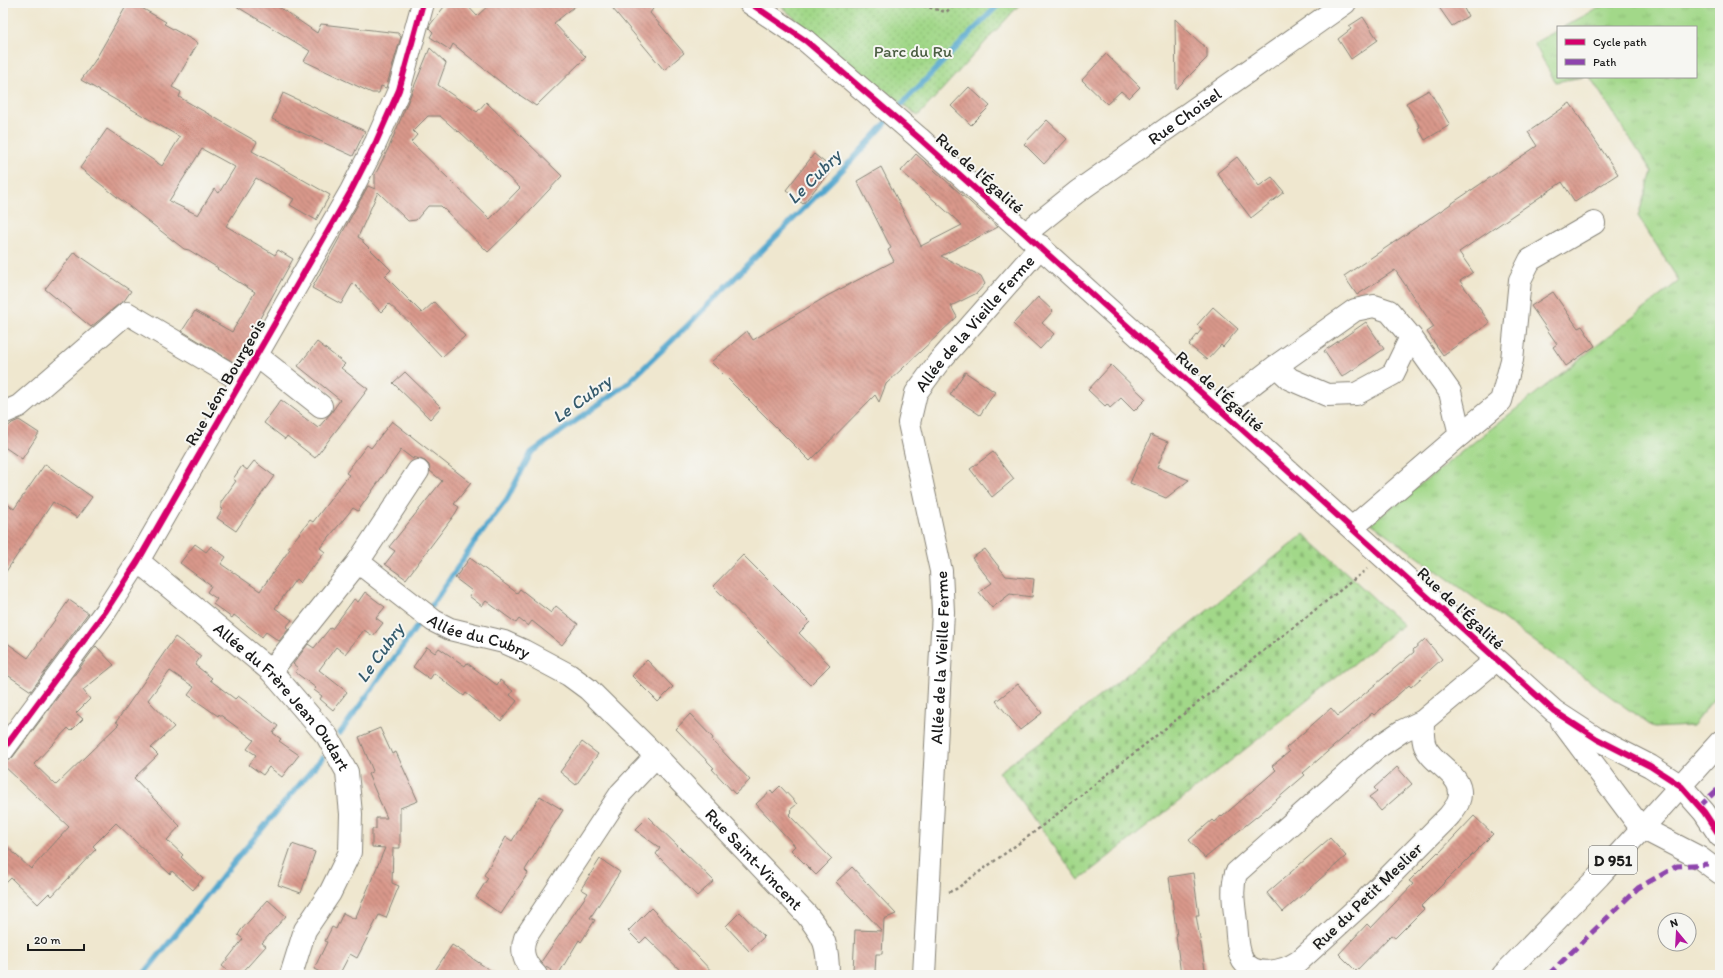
<svg xmlns="http://www.w3.org/2000/svg" width="1723" height="978" viewBox="0 0 1723 978" font-family="Itim,sans-serif">
  <defs>
    <pattern id="grass-tufts" width="24" height="20" patternUnits="userSpaceOnUse"><rect width="24" height="20" fill="#a2d889"/><path d="M3 7l-1-3M5 7V3M7 7l1-3M15 17l-1-3M17 17v-4M19 17l1-3" fill="none" stroke="#8bb976"/></pattern>
    <pattern id="cemetery-stones" width="16" height="16" patternUnits="userSpaceOnUse"><rect width="16" height="16" fill="#a2d889"/><path d="M2 7V4a2 2 0 0 1 4 0v3zM10 15v-3a2 2 0 0 1 4 0v3z" fill="#8bb976"/></pattern>
    <pattern id="park-dots" width="8" height="8" patternUnits="userSpaceOnUse"><rect width="8" height="8" fill="#a2d889"/><path d="M2 2h.1M6 6h.1" fill="none" stroke="#8bb976" stroke-width="1.8" stroke-linecap="round"/></pattern>
    <pattern id="building-back-hatch" width="6" height="6" patternUnits="userSpaceOnUse"><rect width="6" height="6" fill="#d9988b"/><path d="M-1 5l2 2M0 0l6 6M5-1l2 2" fill="none" stroke="#af7b71"/></pattern>
  </defs>
  <rect width="100%" height="100%" fill="#f6f6f2"/>
  <filter id="ink" filterUnits="userSpaceOnUse"><feTurbulence type="fractalNoise" baseFrequency=".025" numOctaves="2"/><feDisplacementMap in="SourceGraphic" scale="8" xChannelSelector="R" yChannelSelector="G"/><feConvolveMatrix kernelMatrix="1 2 1 2 8 2 1 2 1" color-interpolation-filters="sRGB"/></filter>
  <filter id="wash" filterUnits="userSpaceOnUse"><feTurbulence type="fractalNoise" baseFrequency=".012" numOctaves="4" result="noise"/><feDisplacementMap in="SourceGraphic" scale="16" xChannelSelector="R" yChannelSelector="G"/><feGaussianBlur stdDeviation="0.9" result="paint"/><feColorMatrix in="noise" values="0 0 0 0 0 0 0 0 0 0 0 0 0 0 0 0 0 1.4 0 .05"/><feComposite in="paint" operator="in"/></filter>
  <g filter="url(#wash)">
    <rect width="100%" height="100%" fill="#efe7cf"/>
    <path fill="url(#grass-tufts)" stroke="#5f7a52" d="M1608 3H1720V691L1692 726 1654 728 1371 523 1679 281 1638 216 1652 172 1590 77H1696V27H1563Z
      M1558 30V77H1583L1555 82 1534 43Z"/>
    <path fill="url(#cemetery-stones)" stroke="#5f7a52" d="M1304 534 1403 625 1079 880 999 772 1058 729Z"/>
    <path fill="url(#park-dots)" stroke="#5f7a52" d="M777 3H1021L918 116 825 44Z"/>
    <g fill="none" stroke-linecap="round" stroke-linejoin="round">
      <path stroke="#51a6cd" stroke-width="5.5" d="M902 104 1000 3
        M428 611 474 543 507 499 531 453 627 384 686 327 853 159 886 123
        M340 733 423 618
        M143 975 224 874 322 758"/>
    </g>
    <g id="blocks">
      <path fill="url(#building-back-hatch)" fill-rule="evenodd" d="M128 3H133L166 22 164 24 198 43 172 87 181 92 179 97 257 142 252 151 330 195 316 220 290 205 294 199 256 178 226 226 275 255 278 250 293 259 235 363 182 331 195 311 232 332 255 292 217 269 218 268 189 250 184 249 80 168 107 129 162 166 180 137 81 80 94 62ZM202 149 235 167 219 193 214 189 198 215 169 201Z
        M231 3H273L317 33 321 24 398 33 401 37 386 88 381 86 379 93H372L304 61 310 51Z
        M447 3H465L477 16 491 3H579L554 23 586 57 536 106 503 84 453 44 450 50 430 37 433 32 429 28 430 25Z
        M608 3H657L650 13 684 53 664 70Z
        M1436 3H1461L1468 16 1452 26Z
        M1363 17 1378 40 1351 59 1338 39 1351 29 1349 26Z
        M1175 19 1207 49V58L1176 89Z
        M430 48 446 63 438 85 477 112 486 102 562 176 519 222 488 252 441 206H428L416 220 408 221 378 192 358 237 363 240V242L391 270 385 276 422 313 434 302 465 336 442 357 410 323 389 304 381 312 353 283 341 304 312 288 368 186 375 189V175L390 145ZM428 116H440L458 132 459 131 520 188 490 219 411 142 417 135 413 131Z
        M1106 54 1140 87 1129 98 1121 91 1107 104 1082 80Z
        M969 87 990 106 971 125 951 106Z
        M1429 90 1450 125 1425 140 1418 128 1420 127 1406 103Z
        M283 93 365 131 353 156 272 119Z
        M1570 103 1618 174 1575 202 1562 182 1459 252 1473 272 1460 281 1490 323 1443 355 1427 332 1434 327 1395 270 1357 295 1344 276 1537 146 1528 132Z
        M1047 120 1067 139 1044 164 1024 144Z
        M814 154 829 166V172L803 204 786 190Z
        M916 154 998 227 941 256 981 276 985 284 977 293 951 306 957 317 886 384 879 402 875 395 810 461 711 362 747 331 753 340 829 295 894 261 888 250 891 248 857 181 881 167 921 246 962 225 901 171Z
        M1237 157 1259 186 1272 177 1284 192 1251 218 1217 173Z
        M74 252 131 291 124 301 119 304 91 327 45 289Z
        M1553 292 1578 328 1582 326 1595 346 1566 366 1553 347 1557 344 1531 306Z
        M1038 297 1053 311 1042 323 1054 334 1040 349 1013 324Z
        M1213 307 1238 329 1223 347 1221 345 1207 360 1189 345 1202 329 1197 325Z
        M1366 322 1384 349 1342 377 1324 351Z
        M317 342 345 364 341 368 368 389 315 458 287 436 285 439 264 423 281 400 318 428 331 413 340 400 298 366Z
        M1111 365 1146 399 1134 411 1121 398 1110 408 1107 404 1105 406 1088 390Z
        M405 372 441 407 430 419 393 383Z
        M965 372 995 392 980 415 950 395Z
        M19 420 39 433 22 459 3 446V431L12 423Z
        M392 421 471 483 454 504 459 507 455 514 406 579 385 564 395 551 389 547 442 481 430 471 429 465 425 461 414 457 413 459 401 450 358 511 353 508 320 548 325 552 313 567 312 566 300 583 296 579 275 608 292 620 286 627 289 629 279 641 266 632 262 637 234 615 232 618 213 604 217 599 207 592 211 586 180 563 195 544 206 552 211 546 226 557 221 564 260 591 290 549 288 548 310 520 313 522 349 475 346 473 367 445 371 448Z
        M1151 435 1168 442 1157 467 1189 480 1166 498 1130 483Z
        M993 452 1014 479 992 497 970 469Z
        M254 461 274 476 236 531 217 518 223 509 221 508V502L236 481 233 479 242 466 247 470Z
        M45 464 92 497 77 518 53 502 3 576V501L14 509Z
        M985 549 1006 576 1034 579 1032 597 1010 594 992 608 979 592 992 583 972 558Z
        M743 555 810 622 799 633 830 665 810 685 713 586Z
        M470 558 517 593 520 589 551 613 556 606 578 624 562 645 532 621 528 626 519 619 516 623 486 601 482 606 469 596 472 591 455 578Z
        M365 592 385 607 376 618 383 623 373 636 364 630 345 654 336 647 319 670 347 692 333 710 320 699 322 696 314 690 316 688 295 672 298 668 293 664 308 644 314 648 330 628 332 629 354 599 358 602Z
        M69 600 88 613 31 691 3 672V640L28 658Z
        M175 637 201 656 195 665 212 678 210 680 235 699 238 696 278 726 273 733 281 739 279 741 299 755 282 777 269 767 263 775 249 765 256 755 247 749 254 740 219 714 218 716 188 695 194 687 170 671 148 700 174 727 151 748 158 755 134 778 180 826 167 840 183 855 181 857 203 878 193 890 172 871 170 874 116 823 93 846 96 849 52 896 49 893 38 904 11 878 3 886V843L31 869 69 827 3 765 5 762 13 757 96 646 114 665 83 690 90 699 76 713 83 719 71 731 68 728 34 764 56 785 119 724 116 722Z
        M1425 639 1442 659 1411 687 1409 685 1374 715 1372 713 1303 773 1305 775 1261 813 1205 858 1189 840 1212 820 1214 822 1221 816 1222 817 1276 770 1272 766 1289 752 1286 748 1331 708 1338 716 1414 652 1413 650Z
        M427 647 435 653 439 648 465 666 467 663 497 685 500 680 513 691 510 695 517 701 501 721 466 693 464 696 434 673 430 679 413 667Z
        M647 660 673 687 658 702 632 676Z
        M1018 684 1042 713 1020 730 996 701Z
        M690 714 713 738 712 740 750 780 735 794 712 769 714 768 676 729Z
        M380 728 392 754 396 752 418 801 400 808V848H393L392 883 399 886 386 918 379 915 357 958 350 954 339 975H326L314 969 327 942 325 941 332 927 336 929 343 913 355 919 385 848 372 847V829H376V818H387L368 774 373 771 359 737Z
        M582 742 598 754 576 785 560 772Z
        M1397 767 1412 784 1381 811 1369 797 1377 791 1374 788Z
        M780 786 797 804 790 810 792 812 789 815 832 859 816 875 791 850 795 846 756 804 771 790 773 793Z
        M540 796 563 810 525 870 528 873 501 914 476 897 488 878 484 875 506 837 512 841Z
        M1474 816 1493 834 1421 906 1424 909 1395 938 1391 935 1356 971 1339 954 1367 924 1371 928 1413 884 1409 881 1438 852 1439 853Z
        M648 817 714 881 697 896 656 854 660 848 635 830Z
        M1330 838 1346 856 1283 912 1267 893Z
        M292 844 315 852 301 893 278 885Z
        M600 859 620 872 590 918 595 920 581 942 579 940 558 975 546 967 541 962 588 893 581 889Z
        M852 867 896 914 884 919 882 954H876L875 972 853 971 855 930 882 931 836 882Z
        M1193 873 1199 915H1196L1206 975H1181L1176 936H1177L1169 877Z
        M268 900 286 916 262 943 266 946 240 975H233L222 966 243 939 238 935 241 930Z
        M651 908 682 940 715 975H685L646 937 640 943 628 931Z
        M740 912 764 937 749 951 726 926Z
        M452 945 463 952 497 975H432Z"/>
    </g>
  </g>
  <g filter="url(#ink)">
    <use href="#blocks" fill-opacity="0" stroke="#868276" stroke-width="1"/>
    <g fill="none" stroke-linecap="round" stroke-linejoin="round">
      <defs>
        <g id="minor">
          <path d="M750 3 806 41 919 138 1554 711 1597 739 1650 766 1681 786 1704 812 1720 836"/>
          <path id="s1" d="M1026 233 1077 192 1345 3"/>
          <path d="M256 355 321 406"/>
          <path d="M1219 410 1276 366 1355 310 1374 306 1389 311 1411 337 1393 374 1356 394 1327 395 1290 379 1276 366"/>
          <path d="M3 413 19 406 127 313 242 381"/>
          <path d="M1460 435 1501 401 1512 360 1520 280 1530 260 1594 223"/>
          <path d="M1352 528 1460 435 1450 392 1411 337"/>
          <path id="s2" d="M138 561 271 671 327 736 347 772 351 814 350 852 330 893 305 930 291 975"/>
          <path id="s3" d="M358 562 434 621 450 629 504 642 524 651 569 675 588 689 656 756 807 915C825 938 828 945 828 975"/>
          <path d="M271 671 358 562 418 471"/>
          <path d="M1423 721C1423 729 1422 739 1425 746 1433 766 1469 776 1458 803 1456 807 1452 812 1449 816L1367 899 1298 962C1283 972 1255 978 1243 961 1237 950 1237 934 1236 922 1234 904 1231 890 1236 873L1374 750 1402 731 1423 721 1496 660"/>
          <path d="M1562 722 1635 820 1642 828 1700 858 1720 873"/>
          <path d="M3 750 105 612 138 561 351 191 376 142 399 90 423 3"/>
          <path d="M536 975C525 964 520 953 525 938L621 793 656 756"/>
          <path id="s4" d="M924 975 943 612 941 571 909 423 916 393 938 363 1041 246"/>
        </g>
        <path id="major" d="M1503 975 1599 876 1720 742"/>
      </defs>
      <use href="#minor" stroke="#868276" stroke-width="24"/>
      <use href="#major" stroke="#868276" stroke-width="24"/>
      <path stroke="#868276" stroke-width="2.5" stroke-dasharray="3 3" stroke-linecap="butt" d="M912 3 946 12 957 3
        M949 892 956 889 1033 833 1367 569"/>
      <use href="#minor" stroke="#fff" stroke-width="22"/>
      <use href="#major" stroke="#fff" stroke-width="22"/>
      <path stroke="#8e44ad" stroke-width="5" stroke-dasharray="10 5" stroke-linecap="butt" d="M1699 807 1720 787
        M1548 975 1638 888 1677 866 1708 864"/>
      <defs>
        <path id="cycleway" d="M750 3 806 41 919 138 1554 711 1597 739 1650 766 1681 786 1704 812 1720 836
          M3 750 105 612 138 561 351 191 376 142 399 90 423 3"/>
      </defs>
      <use href="#cycleway" stroke="#f6f6f2" stroke-width="8"/>
      <use href="#cycleway" stroke="#d6006c" stroke-width="6"/>
    </g>
  </g>
  <g text-anchor="middle" stroke-width="4" stroke-linejoin="round" paint-order="stroke">
    <rect fill="#f6f6f2" stroke="#5d5d5c" stroke-width="1" x="1589" y="846" width="48" height="28" rx="3"/>
    <g font-size="16" font-weight="bold" fill="#1c1c1c">
      <text x="1613" y="866">D 951</text>
    </g>
    <g font-size="17" fill="#4b5e42" stroke="#f6f6f2">
      <text x="913" y="57">Parc du Ru</text>
    </g>
    <g font-size="17" fill="#1c1c1c" stroke="#f6f6f2">
      <text dy="6" stroke="none"><textPath href="#s1" startOffset="197">Rue Choisel</textPath></text>
      <text transform="translate(980 173) rotate(42)" y="6">Rue de l'Égalité</text>
      <text dy="6" stroke="none"><textPath href="#s4" startOffset="678">Allée de la Vieille Ferme</textPath></text>
      <text transform="translate(225 382) rotate(-60)" y="6">Rue Léon Bourgeois</text>
      <text transform="translate(1220 391) rotate(42)" y="6">Rue de l'Égalité</text>
      <text transform="translate(1461 608) rotate(43)" y="6">Rue de l'Égalité</text>
      <text dy="6" stroke="none"><textPath href="#s3" startOffset="144">Allée du Cubry</textPath></text>
      <text dy="6" stroke="none"><textPath href="#s4" startOffset="318">Allée de la Vieille Ferme</textPath></text>
      <text dy="6" stroke="none"><textPath href="#s2" startOffset="199">Allée du Frère Jean Oudart</textPath></text>
      <text dy="6" stroke="none"><textPath href="#s3" startOffset="504">Rue Saint-Vincent</textPath></text>
      <text transform="translate(1367 896) rotate(-44)" y="6">Rue du Petit Meslier</text>
    </g>
    <g font-size="18" font-style="italic" fill="#345a6c" stroke="#f6f6f2">
      <text transform="translate(814 177) rotate(-45)" y="6">Le Cubry</text>
      <text transform="translate(582 399) rotate(-36)" y="6">Le Cubry</text>
      <text transform="translate(380 653) rotate(-54)" y="6">Le Cubry</text>
    </g>
  </g>
  <rect width="1723" height="978" fill="none" stroke="#f6f6f2" stroke-width="16"/>
  <rect x="1557" y="26" width="140" height="52" fill="#f6f6f2" stroke="#9f9f9c"/>
  <rect x="1565" y="39" width="20" height="6" fill="#d6006c" stroke="#9f9f9c"/>
  <text x="1593" y="46" font-size="12" fill="#1c1c1c">Cycle path</text>
  <rect x="1565" y="59" width="20" height="6" fill="#8e44ad" stroke="#9f9f9c"/>
  <text x="1593" y="66" font-size="12" fill="#1c1c1c">Path</text>
  <g transform="translate(1677 932) rotate(342)"><circle r="19" fill="#f6f6f2" stroke="#9f9f9c"/>
  <path d="M0-3L7 15L0 10L-7 15Z" fill="#b5179e"/>
  <text y="-6" font-size="11" font-weight="bold" text-anchor="middle" fill="#1c1c1c">N</text>
  </g>
  <path d="M28 944v6h56v-6" fill="none" stroke="#1c1c1c" stroke-width="2"/>
  <text x="34" y="944" font-size="12" fill="#1c1c1c" stroke="#f6f6f2" stroke-width="3" paint-order="stroke">20 m</text>
</svg>
